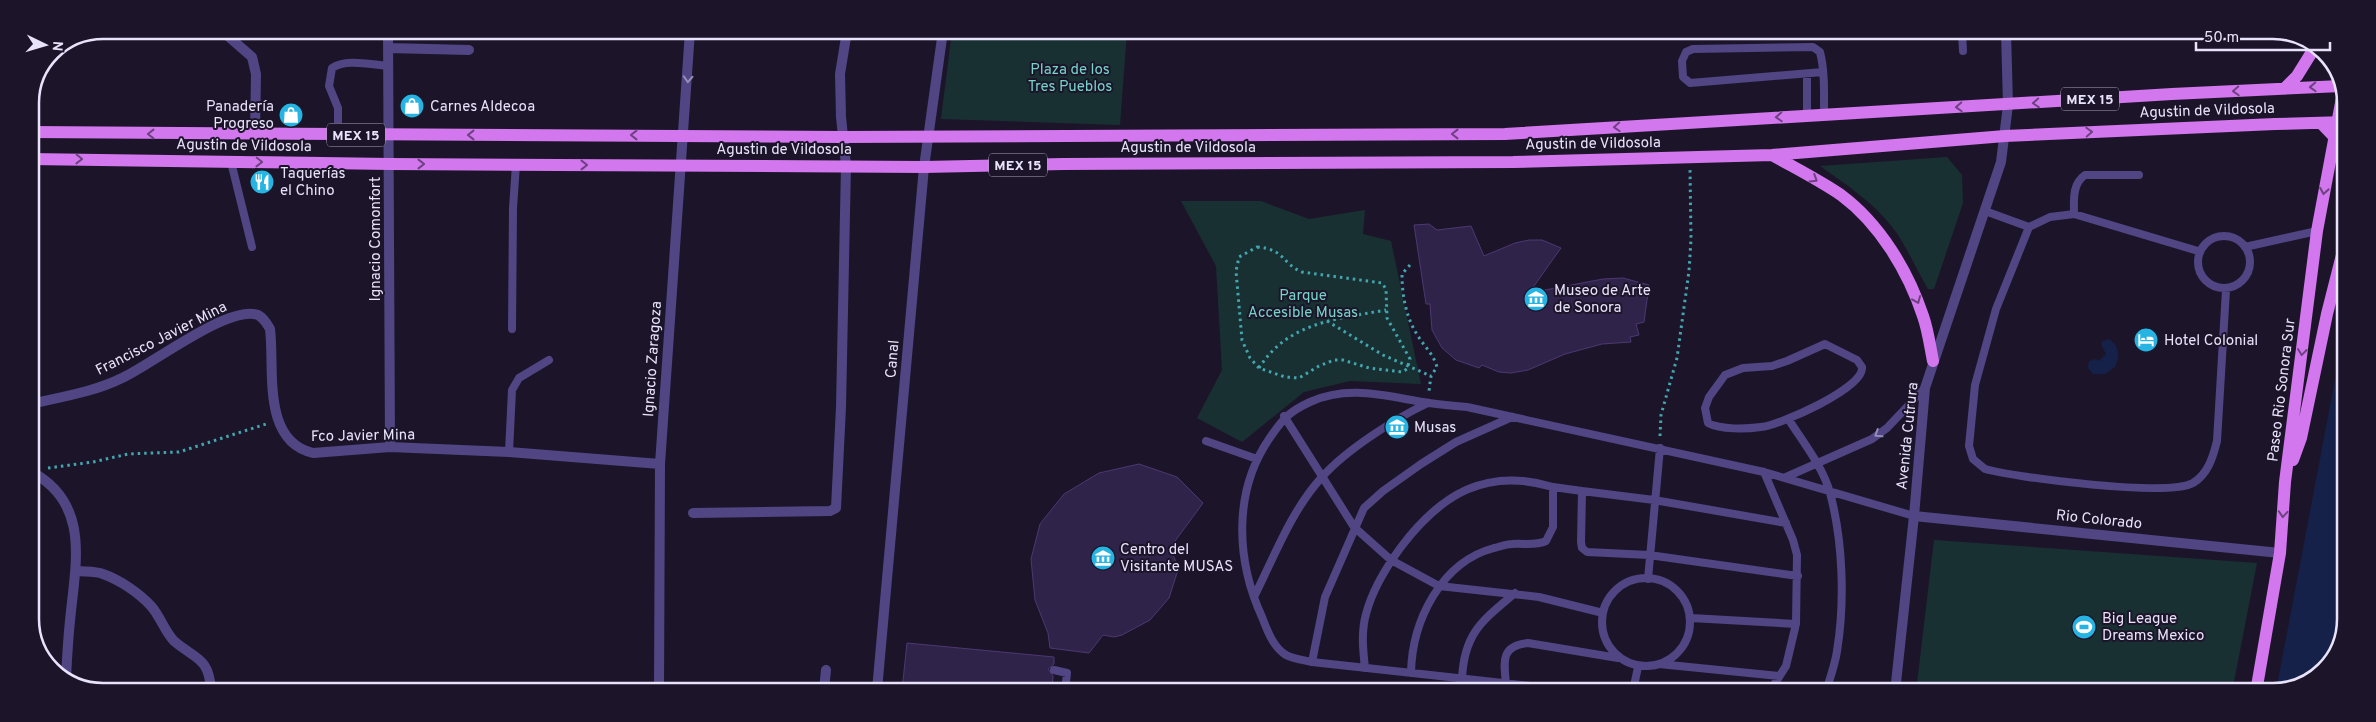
<svg xmlns="http://www.w3.org/2000/svg" width="2376" height="722" viewBox="0 0 2376 722" font-family="Overpass,sans-serif">
  <rect width="100%" height="100%" fill="#1c152a"/>
  <path fill="#193033" d="M952 31H1127L1120 125 941 119Z
    M1947 157 1962 175 1963 203 1934 289H1928C1917 270 1908 250 1896 232 1876 204 1847 185 1820 166Z
    M1181 201H1261L1309 219 1365 210 1363 234 1391 241 1421 384 1350 381 1304 392 1242 442 1197 418 1222 370 1216 266Z
    M1934 540 2257 563 2232 692H1916Z"/>
  <path fill="#152148" d="M2345 327 2343 638 2317 677 2276 691Z
    M2109 339C2120 347 2120 356 2115 367L2105 374H2093L2088 368 2089 361 2096 359 2099 361 2106 354 2101 344 2103 341Z"/>
  <path fill="#302349" stroke="#4c3872" d="M1429 224 1437 230 1471 226 1484 256 1515 243 1529 240H1542L1561 248 1529 293 1603 279 1623 278 1649 285 1644 322 1636 324 1639 335 1630 337 1631 342 1602 344 1565 354 1528 370 1511 373 1499 372 1482 365 1479 368 1456 360 1442 348 1432 330 1430 304H1426L1414 225Z
    M1139 464 1177 477 1203 503 1170 548 1177 564V573L1169 598 1150 620 1122 635 1114 637 1103 635 1089 653 1050 648 1048 633 1035 600 1031 559 1040 524 1064 494 1099 473Z
    M907 643 1054 657V664L1048 669 1053 676 1052 691 902 690Z"/>
  <g fill="none" stroke-linecap="round" stroke-linejoin="round">
    <path stroke="#42a6af" stroke-width="3" stroke-dasharray="2.5 4" stroke-linecap="butt" d="M1257 247C1285 249 1282 264 1302 272L1382 283 1386 289 1387 318 1410 359 1407 369 1402 372 1369 368 1343 360H1334L1319 366 1299 378 1285 377 1259 368 1250 358 1242 340 1236 271 1239 257Z
      M1410 265 1402 274C1402 295 1406 318 1418 336 1424 346 1434 355 1437 367L1431 376 1429 391
      M1327 321 1383 355 1431 376
      M1259 368C1288 322 1337 319 1386 310
      M1660 436 1661 415 1677 358 1689 271 1691 239 1690 170
      M48 468 93 462 128 454 179 452 266 424"/>
    <path stroke="#514683" stroke-width="8" d="M1962 32 1963 51
      M2063 32 2066 36H2070L2185 32
      M1823 72 1690 83 1683 77 1682 61 1686 52 1693 49 1813 47 1820 52C1825 72 1824 94 1824 115
      M1807 74V116
      M338 135V108L329 86 332 68C346 58 372 65 389 66
      M231 162 252 247
      M1985 211 2029 227 2050 217 2074 214 2198 251
      M2074 214C2074 200 2072 184 2085 175H2139
      M2029 227 1996 309 1975 385 1969 446 1973 459 1985 469C2018 478 2168 497 2193 483 2208 474 2213 457 2217 441L2226 290
      M2198 262a26 26 0 1 1 52 0a26 26 0 1 1-52 0Z
      M2245 247 2317 231
      M512 329 513 208 516 164
      M1825 344 1857 360 1862 367C1865 388 1780 425 1761 427 1746 429 1721 430 1708 423L1705 408 1709 397 1725 375 1743 368 1772 366 1787 361Z
      M1284 416 1354 527 1391 560 1439 586 1539 597 1603 613
      M1789 420C1803 442 1823 467 1830 493 1843 541 1845 602 1837 651 1835 665 1830 678 1826 691
      M1206 441 1257 459
      M509 452 512 390 519 378 549 360
      M1764 472 1793 540 1797 555 1796 624 1786 666 1770 691
      M1786 477 1872 439 1887 428 1925 388
      M1553 487 1582 491
      M1786 523 1654 500 1582 491 1581 542 1582 548 1587 552 1649 555 1798 576
      M1602 622a44 44 0 1 1 88 0a44 44 0 1 1-88 0Z
      M1648 579 1660 448
      M1254 597C1274 557 1291 511 1322 477 1346 450 1396 418 1428 403
      M1691 618 1796 624
      M1312 662 1325 597 1364 508 1383 491 1421 464 1456 442 1512 417
      M1659 664 1779 676
      M1365 668C1363 650 1361 632 1366 614 1372 591 1387 566 1401 547 1441 494 1486 467 1553 487V527L1546 541C1535 546 1524 543 1512 544 1506 544 1499 547 1494 548 1441 562 1412 621 1411 673
      M1054 670 1067 673 1065 691
      M1462 679C1464 633 1482 621 1515 593
      M1506 684C1504 662 1500 646 1528 643L1618 658
      M1576 691 1312 662C1304 660 1293 659 1286 655 1273 647 1267 630 1262 617 1236 560 1233 492 1269 439 1282 420 1288 412 1310 402 1350 384 1388 397 1429 403 1442 405 1454 406 1467 407L1764 472 1914 516
      M1630 691 1634 686 1638 667"/>
    <path stroke="#514683" stroke-width="10" d="M221 30 252 57 256 74 255 134
      M388 30 390 447
      M388 48 469 50
      M30 404C61 397 94 392 122 378 151 365 229 304 258 315 264 318 267 324 270 329 275 368 261 441 313 453L390 447 509 452 660 464
      M30 471C92 503 75 565 70 621 68 639 67 659 66 678
      M693 513 830 511 836 508 841 407 846 165 841 117 840 74 847 31
      M1914 516 2280 553
      M77 571C85 572 95 571 103 574 120 580 139 593 151 606 160 616 165 632 174 641 195 659 209 657 211 690
      M659 690 660 464 690 31
      M824 690 826 670
      M877 690 924 167 943 31"/>
    <path stroke="#514683" stroke-width="10" d="M1895 692 1914 516 1925 388 2001 162 2008 105 2006 32"/>
    <path stroke="#d277ed" stroke-width="12" d="M2285 88 2297 76 2315 47
      M30 132 843 137 1505 134 2172 94 2341 86
      M1772 155C1795 168 1819 180 1841 195 1880 224 1908 271 1923 316 1928 330 1930 346 1933 361
      M30 159 390 164 924 167 1063 164 1513 162 1772 155 2005 136 2275 124
      M2293 460 2301 438 2327 314 2345 243
      M2256 692 2280 553 2285 482 2317 231 2343 92"/>
    <path stroke="#d277ed" stroke-width="12" d="M2321 123 2346 149
      M2275 124 2346 122"/>
  </g>
  <defs><path id="oneway-chevron" d="M-2-3.5L2.5 0L-2 3.5" fill="none" stroke-width="1.6" stroke-linecap="round" stroke-linejoin="round" transform="scale(1.25)"/></defs>
  <g stroke="#958cb9">
    <use href="#oneway-chevron" transform="translate(688 79) rotate(93)"/>
    <use href="#oneway-chevron" transform="translate(1878 434) rotate(147)"/>
  </g>
  <g stroke="#6e4182">
    <use href="#oneway-chevron" transform="translate(2313 87) rotate(178)"/>
    <use href="#oneway-chevron" transform="translate(2236 91) rotate(177)"/>
    <use href="#oneway-chevron" transform="translate(2036 103) rotate(176)"/>
    <use href="#oneway-chevron" transform="translate(1959 107) rotate(177)"/>
    <use href="#oneway-chevron" transform="translate(1779 117) rotate(177)"/>
    <use href="#oneway-chevron" transform="translate(1617 127) rotate(177)"/>
    <use href="#oneway-chevron" transform="translate(2089 132) rotate(-3)"/>
    <use href="#oneway-chevron" transform="translate(151 134) rotate(-180)"/>
    <use href="#oneway-chevron" transform="translate(1455 134) rotate(180)"/>
    <use href="#oneway-chevron" transform="translate(471 135) rotate(-180)"/>
    <use href="#oneway-chevron" transform="translate(634 135) rotate(-180)"/>
    <use href="#oneway-chevron" transform="translate(79 159) rotate(1)"/>
    <use href="#oneway-chevron" transform="translate(259 162) rotate(1)"/>
    <use href="#oneway-chevron" transform="translate(421 164)"/>
    <use href="#oneway-chevron" transform="translate(584 165)"/>
    <use href="#oneway-chevron" transform="translate(1814 179) rotate(32)"/>
    <use href="#oneway-chevron" transform="translate(2324 191) rotate(100)"/>
    <use href="#oneway-chevron" transform="translate(1917 300) rotate(68)"/>
    <use href="#oneway-chevron" transform="translate(2302 352) rotate(97)"/>
    <use href="#oneway-chevron" transform="translate(2283 514) rotate(94)"/>
  </g>
  <defs>
    <symbol id="shop-disc" viewBox="-11 -11 22 22"><circle r="9.5" fill="#26b4e3" stroke="#1c152a"/><path d="M-5-2.5h2.3a2.7 3.5 0 0 1 5.4 0H5L5.5 6h-11ZM-1.5-2.5h3a1.5 2.3 0 0 0-3 0Z" fill="#fff"/></symbol>
    <symbol id="restaurant-disc" viewBox="-11 -11 22 22"><circle r="9.5" fill="#26b4e3" stroke="#1c152a"/><path d="M-5-6h1v4h1v-4h1v4h1v-4h1v5L-1.5 .5V6h-2V.5L-5-1ZM5-6V6H3V1.5H1.5Q1.5-4 5-6Z" fill="#fff"/></symbol>
    <symbol id="museum-disc" viewBox="-11 -11 22 22"><circle r="9.5" fill="#26b4e3" stroke="#1c152a"/><path d="M0-6L6-3V-2H-6V-3ZM-5-1h2V3h-2ZM-1-1h2V3h-2ZM3-1h2V3H3ZM-6 4H6V6H-6Z" fill="#fff"/></symbol>
    <symbol id="hotel-disc" viewBox="-11 -11 22 22"><circle r="9.5" fill="#26b4e3" stroke="#1c152a"/><path d="M-6-4.5h1.5V1H6V5H4.5V3h-9V5H-6ZM-4 0a1.8 1.8 0 1 1 3.6 0ZM.5 0V-2.5h3Q6-2.5 6 0Z" fill="#fff"/></symbol>
    <symbol id="stadium-disc" viewBox="-11 -11 22 22"><circle r="9.5" fill="#26b4e3" stroke="#1c152a"/><path d="M0-5a6.5 5 0 1 0 0 10a6.5 5 0 1 0 0-10ZM-3.5-1.8h7v3.6h-7Z" fill="#fff"/></symbol>
  </defs>
  <g fill-rule="evenodd">
    <use href="#shop-disc" x="398" y="92" width="28" height="28"/>
    <use href="#shop-disc" x="277" y="101" width="28" height="28"/>
    <use href="#restaurant-disc" x="248" y="168" width="28" height="28"/>
    <use href="#museum-disc" x="1522" y="285" width="28" height="28"/>
    <use href="#hotel-disc" x="2132" y="326" width="28" height="28"/>
    <use href="#museum-disc" x="1383" y="413" width="28" height="28"/>
    <use href="#museum-disc" x="1089" y="544" width="28" height="28"/>
    <use href="#stadium-disc" x="2070" y="613" width="28" height="28"/>
  </g>
  <g text-anchor="middle" stroke-width="4" stroke-linejoin="round" paint-order="stroke">
    <g fill="#1c152a" stroke="#aba4bc" stroke-width="1">
      <rect x="2061" y="87.5" width="58" height="23" rx="4"/>
      <rect x="327" y="123.5" width="58" height="23" rx="4"/>
      <rect x="989" y="153.5" width="58" height="23" rx="4"/>
    </g>
    <g font-size="14" font-weight="bold" fill="#e8e2fb">
      <text x="2090" y="104">MEX 15</text>
      <text x="356" y="140">MEX 15</text>
      <text x="1018" y="170">MEX 15</text>
    </g>
    <g font-size="15" fill="#75d3ca" stroke="#1c152a">
      <text x="1070" y="74">Plaza de los<tspan x="1070" dy="17">Tres Pueblos</tspan></text>
      <text x="1303" y="300">Parque<tspan x="1303" dy="17">Accesible Musas</tspan></text>
    </g>
    <g font-size="15" fill="#e8e2fb" stroke="#1c152a" text-anchor="start">
      <text x="274" y="111" text-anchor="end">Panadería<tspan x="274" dy="17">Progreso</tspan></text>
      <text x="430" y="111">Carnes Aldecoa</text>
      <text x="280" y="178">Taquerías<tspan x="280" dy="17">el Chino</tspan></text>
      <text x="1554" y="295">Museo de Arte<tspan x="1554" dy="17">de Sonora</tspan></text>
      <text x="2164" y="345">Hotel Colonial</text>
      <text x="1414" y="432">Musas</text>
      <text x="1120" y="554">Centro del<tspan x="1120" dy="17">Visitante MUSAS</tspan></text>
      <text x="2102" y="623">Big League<tspan x="2102" dy="17">Dreams Mexico</tspan></text>
    </g>
    <g font-size="15" fill="#e8e2fb" stroke="#1c152a">
      <text transform="translate(2207 110) rotate(-2)" y="5">Agustin de Vildosola</text>
      <text transform="translate(1593 143) rotate(-1)" y="5">Agustin de Vildosola</text>
      <text transform="translate(244 145) rotate(1)" y="5">Agustin de Vildosola</text>
      <text x="1188" y="152">Agustin de Vildosola</text>
      <text x="784" y="154">Agustin de Vildosola</text>
      <text transform="translate(375 239) rotate(-90)" y="5">Ignacio Comonfort</text>
      <text transform="translate(161 338) rotate(-27)" y="5">Francisco Javier Mina</text>
      <text transform="translate(652 359) rotate(-86)" y="5">Ignacio Zaragoza</text>
      <text transform="translate(892 359) rotate(-85)" y="5">Canal</text>
      <text transform="translate(2281 390) rotate(-83)" y="5">Paseo Rio Sonora Sur</text>
      <text transform="translate(363 435) rotate(-1)" y="5">Fco Javier Mina</text>
      <text transform="translate(1907 436) rotate(-84)" y="5">Avenida Cutrura</text>
      <text transform="translate(2099 519) rotate(6)" y="5">Rio Colorado</text>
    </g>
  </g>
  <path d="M0 0H2376V722H0ZM103 39H2273A64 64 0 0 1 2337 103V619A64 64 0 0 1 2273 683H103A64 64 0 0 1 39 619V103A64 64 0 0 1 103 39Z" fill="#1c152a" fill-rule="evenodd"/>
  <path fill="none" stroke="#e8e2fb" stroke-width="2.5" d="M103 39H2273A64 64 0 0 1 2337 103V619A64 64 0 0 1 2273 683H103A64 64 0 0 1 39 619V103A64 64 0 0 1 103 39Z"/>
  <g transform="translate(45 45) rotate(95)" stroke="#1c152a" stroke-width="4" paint-order="stroke">
  <path d="M0-4L9 19L0 12L-9 19Z" fill="#e8e2fb"/>
  <text y="-8" font-size="14" font-weight="bold" text-anchor="middle" fill="#e8e2fb">N</text>
  </g>
  <path d="M2196 42v8h134v-8" fill="none" stroke="#e8e2fb" stroke-width="2.5"/>
  <text x="2204" y="42" font-size="15" fill="#e8e2fb" stroke="#1c152a" stroke-width="4" paint-order="stroke">50 m</text>
</svg>
